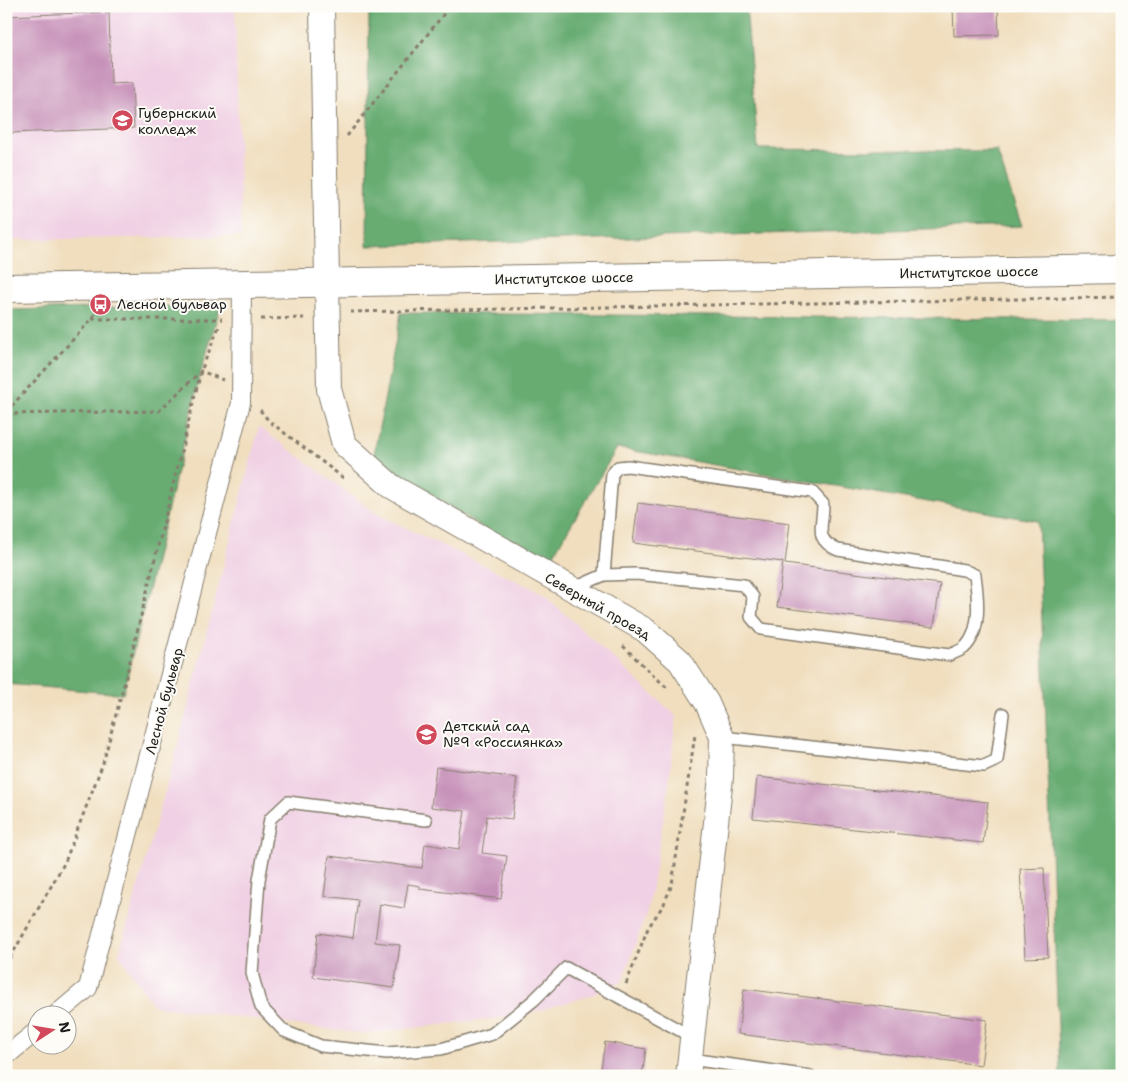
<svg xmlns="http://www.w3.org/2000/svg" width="1128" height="1082" viewBox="0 0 1128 1082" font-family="'Shantell Sans',sans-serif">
  <rect width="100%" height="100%" fill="#fdfcf7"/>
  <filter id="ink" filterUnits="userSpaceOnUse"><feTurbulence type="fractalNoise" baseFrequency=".02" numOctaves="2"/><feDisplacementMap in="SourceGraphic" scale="10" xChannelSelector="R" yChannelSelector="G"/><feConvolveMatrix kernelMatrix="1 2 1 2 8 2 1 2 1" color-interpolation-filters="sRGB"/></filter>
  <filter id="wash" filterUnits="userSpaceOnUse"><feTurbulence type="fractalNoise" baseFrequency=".0096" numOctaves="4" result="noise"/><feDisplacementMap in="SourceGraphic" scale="20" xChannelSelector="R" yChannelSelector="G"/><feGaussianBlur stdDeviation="1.12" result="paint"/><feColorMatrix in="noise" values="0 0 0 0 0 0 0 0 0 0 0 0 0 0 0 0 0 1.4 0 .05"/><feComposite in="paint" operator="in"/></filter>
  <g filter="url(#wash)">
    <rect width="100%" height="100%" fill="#f0debe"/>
    <path fill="#f0d0e4" d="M6 6H235L241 236 6 240Z
      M259 427 377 514 542 593 676 716 668 791 648 909 622 982 589 996 523 1015 363 1034 154 1006 119 954 176 752Z"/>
    <path fill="#67ac72" stroke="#426447" d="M369 6H746L758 149 997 151 1022 226 367 246Z
      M221 305 201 372 123 694 6 684V310Z
      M401 313 1122 320V1076H1060L1038 521 617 448 546 567 373 459Z"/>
    <g id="blocks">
      <path fill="#c792ba" d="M953 6H998L999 35 954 36Z
        M109 12 111 84 132 83 134 128 10 133V118L6 119V16Z
        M638 503 790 523 785 564 940 584 934 627 777 607 783 562 633 543Z
        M436 767 517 778 512 819 487 816 482 853 507 856 501 899 420 889V886L408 884 404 908 380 904 375 942 400 945 394 988 313 977 318 933 353 938 358 900 324 896 329 856 422 868 425 844 459 849 465 811 431 807Z
        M757 777 988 802 983 843 753 818Z
        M1044 868 1048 957 1025 958 1020 869Z
        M744 989 987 1020 981 1065 738 1034Z
        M605 1042 646 1049 642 1076H600Z"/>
    </g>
  </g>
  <g filter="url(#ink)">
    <use href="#blocks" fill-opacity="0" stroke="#867d6d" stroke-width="1"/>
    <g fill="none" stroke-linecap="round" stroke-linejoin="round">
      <defs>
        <path id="service" d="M572 589 604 575 636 574 744 585 753 597 751 617 761 629 949 655C954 653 960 651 964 648 982 632 978 597 975 575L964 570 838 550C813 539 823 527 823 504L812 492 628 466 618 467 612 474 604 575
          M722 737 984 766 997 760 1003 714
          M426 820 288 802 270 819 259 880 252 973 261 1007 284 1031 321 1046 387 1053 441 1049 492 1034 534 1000 566 968 692 1037
          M690 1059 810 1076"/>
        <path id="pedestrian" d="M57 1014 88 988 241 403 242 283
          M6 1056 38 1030"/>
        <path id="minor" d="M322 6 329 389 344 444 391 486 645 630 680 661 707 703 722 737 721 777 688 1076"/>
        <path id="tertiary" d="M6 288 1122 269"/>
      </defs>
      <use href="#service" stroke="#867d6d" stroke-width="14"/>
      <use href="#pedestrian" stroke="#867d6d" stroke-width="20"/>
      <use href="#minor" stroke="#867d6d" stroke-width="26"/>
      <use href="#tertiary" stroke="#867d6d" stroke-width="30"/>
      <path stroke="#867d6d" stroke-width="3" stroke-dasharray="4 4" stroke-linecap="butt" d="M347 136 450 6
        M350 312 1122 297
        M92 319H222
        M261 319 304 318
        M260 410 269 421 346 480
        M6 412 92 319 97 310
        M6 414 159 411 201 371 223 380
        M623 646 667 688
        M6 965 65 862 103 763 125 681 201 371 220 324
        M626 984 648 928 664 904 672 884 695 735"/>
      <use href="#service" stroke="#fff" stroke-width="11"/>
      <use href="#pedestrian" stroke="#fff" stroke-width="18"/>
      <use href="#minor" stroke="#fff" stroke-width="24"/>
      <use href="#tertiary" stroke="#fff" stroke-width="28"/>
    </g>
  </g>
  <defs>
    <symbol id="university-disc" viewBox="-11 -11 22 22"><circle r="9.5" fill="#d1495b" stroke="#fdfcf7"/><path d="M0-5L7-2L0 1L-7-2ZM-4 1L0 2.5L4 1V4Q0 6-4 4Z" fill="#fff"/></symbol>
    <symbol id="bus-disc" viewBox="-11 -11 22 22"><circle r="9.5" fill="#d1495b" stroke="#fdfcf7"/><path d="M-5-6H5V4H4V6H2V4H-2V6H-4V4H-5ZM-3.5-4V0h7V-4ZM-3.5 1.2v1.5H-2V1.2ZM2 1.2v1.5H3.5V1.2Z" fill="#fff"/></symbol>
    <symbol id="school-disc" viewBox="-11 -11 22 22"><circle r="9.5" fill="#d1495b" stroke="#fdfcf7"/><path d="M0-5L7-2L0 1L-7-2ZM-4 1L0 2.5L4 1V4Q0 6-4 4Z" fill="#fff"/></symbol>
  </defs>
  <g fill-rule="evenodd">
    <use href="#university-disc" x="110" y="108" width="25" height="25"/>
    <use href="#bus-disc" x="88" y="292" width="25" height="25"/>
    <use href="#school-disc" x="414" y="722" width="25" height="25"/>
  </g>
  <g text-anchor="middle" stroke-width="4" stroke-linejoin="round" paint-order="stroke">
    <g font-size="14" fill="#1c1c1c" stroke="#fdfcf7" text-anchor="start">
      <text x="138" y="118">Губернский<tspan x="138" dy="16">колледж</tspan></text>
      <text x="117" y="309">Лесной бульвар</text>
      <text x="443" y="731">Детcкий сад<tspan x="443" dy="16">№9 «Россиянка»</tspan></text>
    </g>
    <g font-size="14" fill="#1c1c1c" stroke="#fdfcf7">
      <text transform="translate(969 272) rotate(-1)" y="5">Институтское шоссе</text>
      <text transform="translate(564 278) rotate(-1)" y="5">Институтское шоссе</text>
      <text transform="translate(598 606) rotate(30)" y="5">Северный проезд</text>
      <text transform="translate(164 701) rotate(-75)" y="5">Лесной бульвар</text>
    </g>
  </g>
  <rect width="1128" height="1082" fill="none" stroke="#fdfcf7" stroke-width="25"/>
  <g transform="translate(52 1030) rotate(78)"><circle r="24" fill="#fdfcf7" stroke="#a3a29f"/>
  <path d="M0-4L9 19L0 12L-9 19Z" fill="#d1495b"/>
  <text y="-8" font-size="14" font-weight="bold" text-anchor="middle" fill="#1c1c1c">N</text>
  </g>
</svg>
